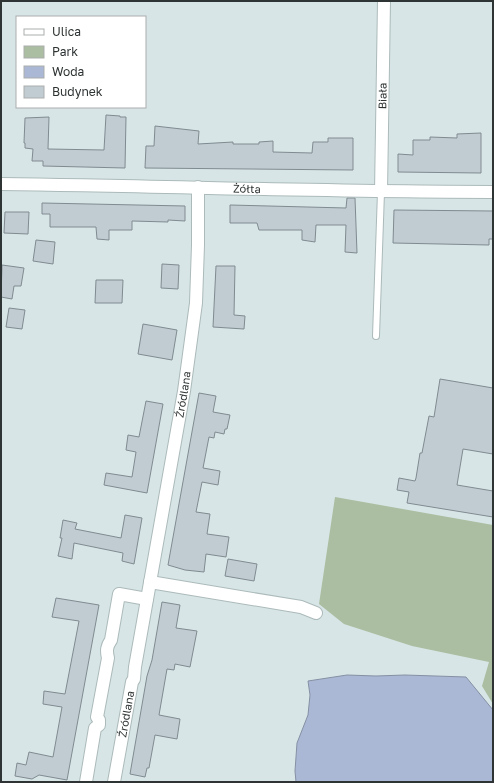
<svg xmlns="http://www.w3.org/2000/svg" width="494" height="783" viewBox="0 0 494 783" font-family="'Golos Text',sans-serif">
  <rect width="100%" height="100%" fill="#d7e5e6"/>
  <path fill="#abbea1" d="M335 497 493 525V704L482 686 489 662 412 646 344 624 319 604Z"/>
  <path fill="#aab8d5" stroke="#8590a4" d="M347 675 376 676 405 675 466 677 493 710V782H296L295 771 297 743 308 715 310 695 308 681Z"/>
  <path fill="#c1ccd2" stroke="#808b91" d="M106 115 120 116V117H126L125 168 43 166V161H32L33 149 25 148V143H24L25 118 49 117 48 149 104 150Z
    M155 126 199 131 198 144 233 142V144H259V142L273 141V152L312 153 313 142H328V138H353V170L145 168 146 146H154Z
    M481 133V173L398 172V154L413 155V140H430V137L457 138V134Z
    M347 198H355L357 253 345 252 346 225H316L315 242 302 240V230H259L257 223H230V205L346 208Z
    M42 203 185 206V221L168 220V222L132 221V230H109V240L97 239 96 227H50V214H42Z
    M394 210 493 211V239H489V245L393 243Z
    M5 212H29L28 234 4 233Z
    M36 240 55 242 53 264 33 261Z
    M162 264 179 265 178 289 161 288Z
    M2 265 24 268 21 286H14L12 299 1 297Z
    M216 266H235L234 315 245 316 244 329 213 327Z
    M96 280H123L122 303H95Z
    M9 308 25 310 22 329 6 327Z
    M143 324 177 330 172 360 138 354Z
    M440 379 493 388V454L463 449 457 485 493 491V517L407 503 409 492 397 490 399 478 415 481 416 478 420 453H422L429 416 434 417Z
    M199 393 216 396 213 412 230 415 227 429H225L224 434 215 432 214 438 209 437 203 468 220 471 218 485 202 482 196 512 210 514 207 534 229 537 226 557 206 554 204 572 185 570 168 565Z
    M146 401 163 404 147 493 104 485 106 473 132 477 136 452 126 450 128 435 139 437Z
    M125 515 142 518 134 564 122 561 123 553 74 543 72 559 58 556 62 538H60L63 520 77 523 75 529 121 538Z
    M228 559 257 564 254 581 225 576Z
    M56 598 99 605 67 780 39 775 32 779 15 776 17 763 26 765 29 752 53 757 62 707 43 704 44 691 65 694 79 621 52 617Z
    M162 602 180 605 176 628 197 631 190 667 175 664 174 670 167 669 159 715 180 719 177 739 155 735 149 768H147L145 777 130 774 147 676 152 660Z"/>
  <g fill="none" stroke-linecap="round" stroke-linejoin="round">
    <defs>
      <path id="service" d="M376 336 381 192"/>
      <g id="minor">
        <path id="s1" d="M1 184C165 186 329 192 493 192"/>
        <path id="s2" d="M381 192 384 1"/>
        <path d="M150 582 301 607 316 613"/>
        <path d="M86 782 95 728 99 725V720L97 717 108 658C106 650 107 646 111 640L119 594 147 599"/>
        <path id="s3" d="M114 782 132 682 134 679 135 667 184 391 196 303 198 245V187"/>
      </g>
    </defs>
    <use href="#service" stroke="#acbaba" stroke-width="8"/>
    <use href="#minor" stroke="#acbaba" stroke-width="14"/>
    <use href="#service" stroke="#fff" stroke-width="6"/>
    <use href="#minor" stroke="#fff" stroke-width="12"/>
  </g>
  <g text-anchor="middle" stroke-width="3" stroke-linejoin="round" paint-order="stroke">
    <g font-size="11" fill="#2e3333" stroke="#fff">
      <text dy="4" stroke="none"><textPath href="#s2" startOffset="96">Biała</textPath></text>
      <text dy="4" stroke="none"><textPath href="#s1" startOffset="246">Żółta</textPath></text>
      <text dy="4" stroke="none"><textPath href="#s3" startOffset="394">Źródlana</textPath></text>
      <text dy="4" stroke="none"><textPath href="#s3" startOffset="69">Źródlana</textPath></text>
    </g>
  </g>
  <rect width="494" height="783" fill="none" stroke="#2e3333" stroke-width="4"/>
  <rect x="16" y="16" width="130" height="92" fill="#ffffff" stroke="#abadad"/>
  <rect x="24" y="29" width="20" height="6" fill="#ffffff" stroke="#abadad"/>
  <text x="52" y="36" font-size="12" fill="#2e3333">Ulica</text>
  <rect x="24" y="46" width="20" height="12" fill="#abbea1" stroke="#abadad"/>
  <text x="52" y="56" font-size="12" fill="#2e3333">Park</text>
  <rect x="24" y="66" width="20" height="12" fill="#aab8d5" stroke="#abadad"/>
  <text x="52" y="76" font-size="12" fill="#2e3333">Woda</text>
  <rect x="24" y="86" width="20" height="12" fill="#c1ccd2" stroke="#abadad"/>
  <text x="52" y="96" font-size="12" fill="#2e3333">Budynek</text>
</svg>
